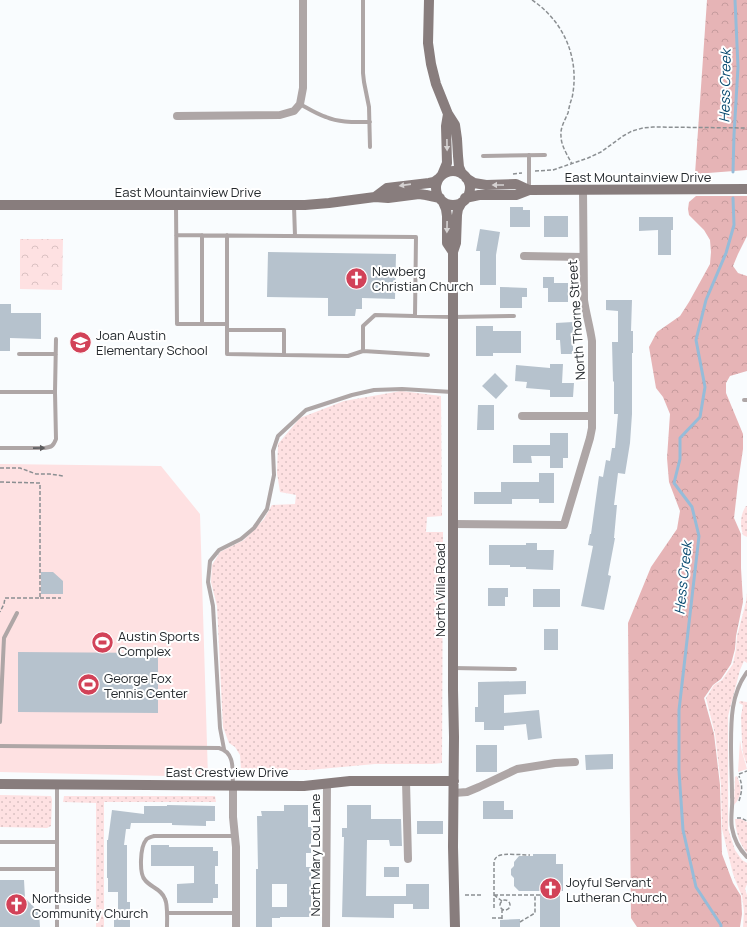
<svg xmlns="http://www.w3.org/2000/svg" width="747" height="927" viewBox="0 0 747 927" font-family="Manrope,sans-serif">
  <defs>
    <pattern id="grass-dots" width="8" height="8" patternUnits="userSpaceOnUse"><rect width="8" height="8" fill="#fee1e2"/><path d="M2 2h.1M6 6h.1" fill="none" stroke="#dac1c2" stroke-width="1.8" stroke-linecap="round"/></pattern>
    <pattern id="forest-crowns" width="20" height="18" patternUnits="userSpaceOnUse"><rect width="20" height="18" fill="#e6b4b6"/><path d="M2 6a3 3 0 1 1 6 0M12 15a3 3 0 1 1 6 0" fill="none" stroke="#c59b9d"/></pattern>
    <pattern id="park-crowns" width="20" height="18" patternUnits="userSpaceOnUse"><rect width="20" height="18" fill="#fee1e2"/><path d="M2 6a3 3 0 1 1 6 0M12 15a3 3 0 1 1 6 0" fill="none" stroke="#dac1c2"/></pattern>
  </defs>
  <rect width="100%" height="100%" fill="#f9fcfe"/>
  <path fill="url(#grass-dots)" d="M401 391 441 396 442 516 427 517 426 532H443L442 763 433 764H375L309 770H241L240 755 235 747 229 743 223 727 217 606 211 582 212 565 220 552 244 540 264 519 272 505 295 504 296 495 280 492 277 473 278 444 300 418 344 401Z
    M746 506H747V537L743 535C740 525 740 515 746 506Z
    M747 593V663L744 661 740 670 728 716V829L735 850 742 860 747 863V884L745 889 747 895V927H743L744 911 742 896 736 882 733 874 722 829 721 785 715 734 706 698 714 685 722 680 733 664 736 649 737 636 746 602Z
    M740 701 747 702V765L743 754 742 742 741 716 743 705 739 703Z
    M737 776C741 786 743 795 734 805L735 777Z
    M0 795 51 796 52 800 51 826 47 828 0 827Z
    M64 796H215L216 802H104V927H96V803L63 802Z
    M735 819H741L747 822V853C739 843 736 832 735 819Z"/>
  <path fill="url(#forest-crowns)" d="M707 0H747V170L695 174Z
    M696 196H747V236L738 254 733 266 738 273 747 276V371L730 376 726 383V393L743 434V449L738 483 734 518 741 534V568L743 602 736 636 735 649 731 664 721 679 713 685 704 698 714 734 720 785 722 854 733 883 741 896 742 914 740 927H637L631 918 628 623 651 567 677 529 680 511 669 482 667 458 670 414 663 397 656 388 649 347 657 332 680 316 689 302 710 264 711 252 710 240 704 230 689 215 688 209 689 202Z"/>
  <path fill="url(#park-crowns)" d="M20 239H63L62 290 20 289Z"/>
  <path fill="#fee1e2" d="M0 464 161 466 200 514 208 777 0 772Z
    M740 740C741 745 741 750 743 755 744 760 746 764 747 769L738 772Z"/>
  <g fill="none" stroke-linecap="round" stroke-linejoin="round">
    <path stroke="#96bcd9" stroke-width="3" d="M733 172 734 135 738 67 735 0
      M721 927V925L696 887 683 830 679 771V710L699 536 692 507 674 483 680 459V438L700 417 705 387 696 340 706 300 726 253 734 225 733 198"/>
  </g>
  <path fill="#b6c2cd" fill-rule="evenodd" d="M510 207H523V210H530V227H510Z
    M544 216H568V237H544Z
    M639 217H673V230H671V255H658V230L639 231Z
    M480 229 500 232 496 255V285H480V251H476Z
    M268 252 396 254 395 299 362 298V309H356L355 316H328V298L267 297Z
    M543 277H554V283H568V302H548V288H543Z
    M500 287 527 288V297H522V308H500Z
    M606 300H632L631 331H633V353H632V414L630 443 625 474 618 473 614 505H617L614 538H615L608 575 611 576 604 610 581 606 593 546 588 545 590 534H591L599 476 603 477 606 460 610 461 612 448H615L618 414H614V381L613 382 612 342H618V311L606 310Z
    M0 304H11V313H41V339L10 338V351H0Z
    M573 322V354H561L560 340H556V323Z
    M476 326H493V331H521V353H493V356H476Z
    M550 364H563L562 383H574L573 397H550V390L526 388 527 382 515 381 516 365 550 368Z
    M495 373 508 386 496 399 482 386Z
    M478 405H494V430H477Z
    M550 433H568V458H563V468H550V456H531L532 463H513V445H550Z
    M539 473H554V503H539V499H512V504H474V492H501V482H539Z
    M526 543H537V550H554L553 570 526 569V567H510V565H489V545H526Z
    M41 572H53L63 581V594H41Z
    M488 588H508V597H505V606H488Z
    M533 589H560V607H533Z
    M544 629H558V650H544Z
    M18 652 158 653V713L18 712Z
    M526 681V694L504 695V713L539 710 542 738 528 740 526 724 504 726V730H484V722H475V707H478V682Z
    M476 745H497V772H476Z
    M613 754V769L586 770 585 755Z
    M483 801H504V810H513V819H483Z
    M167 805 215 806V821H206V826L172 825V823H131L130 829H126L124 845H127V902H130V927H114V912H118V892H108V878H107V840H108L112 810 144 814V806H167Z
    M284 805H308V827H313V837H311V853H306V867H311V917H280V918H272V927H256V869H258L257 816H262L261 811H284ZM272 884H287V907H272Z
    M347 805H371V819H401L402 846H390L389 840H367L366 896H406V884H429V909H413V904H394V918L342 917 344 837H342V828H347Z
    M417 821H443V834H417Z
    M151 845H169V847H213V851H218V866H215V884H218V898H213V903H177V884L194 883V866H151Z
    M533 854H556V864H563V891H560V927H540V891H519L514 886V878L511 875V869L514 866V862L519 856H533Z
    M384 867H399V877H384Z
    M0 880H24L25 898 39 912 40 927H0Z
    M520 919V927H500V920Z"/>
  <g fill="none" stroke-linecap="round" stroke-linejoin="round">
    <path stroke="#8b8f92" stroke-width="1.5" stroke-dasharray="4 2" stroke-linecap="butt" d="M532 0C565 22 580 60 572 98 570 103 569 108 568 113 565 120 560 128 561 136 561 146 568 156 572 164
      M535 171 553 170 588 158 601 152 623 136 632 131 643 128 653 127 747 128
      M513 174 522 173
      M0 468H20L36 474H50L63 476
      M0 482 40 483V598H5L4 604 0 612
      M40 598H61
      M739 774 747 771
      M739 801C742 791 743 786 739 776
      M737 818H741L747 821
      M465 895H482
      M494 895H540
      M494 895 502 901
      M572 897H583
      M600 897H617
      M500 905a5 5 0 1 1 10 0a5 5 0 1 1-10 0Z
      M494 908V861C495 859 495 858 498 856 502 853 524 855 530 855
      M502 909V920
      M492 918H502
      M520 922 535 913V895"/>
    <path stroke="#aea6a6" stroke-width="4" d="M363 0V73L364 82 369 107 370 147
      M300 104C309 109 317 114 326 117 340 123 355 122 370 122
      M529 155V190
      M483 156 545 155
      M176 205 177 324H227V354L348 356 363 351V326L375 315 453 317 514 316
      M294 206 295 236
      M176 235 416 237 415 316
      M202 235V324
      M227 324V235
      M227 330H284V355
      M363 351 428 355
      M19 354H56
      M0 392H55L56 439C53 447 51 447 44 448H0
      M55 392 56 339
      M744 400H747
      M453 668 515 669
      M747 672C731 694 731 720 731 745 731 763 732 780 732 797 733 807 730 818 732 828 734 839 739 849 747 857
      M0 722 4 638 17 613
      M0 746 219 748C236 753 232 771 233 785
      M224 749 220 728 213 606 208 582 210 561 219 550 241 539 254 528 267 509 274 475 273 451 278 436 306 410 352 395 374 390 402 389 452 392
      M57 785V927
      M0 842H57
      M0 869H57
      M167 913H236
      M167 927C167 920 168 905 165 899 162 889 150 887 145 880 139 874 140 847 146 840 147 838 151 837 154 836H235"/>
    <path stroke="#aea6a6" stroke-width="8" d="M177 116 280 115 294 111 300 104 303 88V0
      M524 256 583 257
      M522 416H592
      M453 524 564 525 590 438 592 428V341C590 327 586 314 584 300L583 190
      M406 781 408 859
      M233 785V817L236 847V927
      M454 793 467 792 479 787 517 769 555 763 575 762
      M326 927 327 784"/>
    <path stroke="#887d7d" stroke-width="10" d="M429 0 428 43 431 64 436 84 448 114 455 125 457 139 458 156 459 167 462 174
      M436 188a17 17 0 1 1 34 0a17 17 0 1 1-34 0Z
      M442 175 447 163 446 126 448 114
      M466 178 474 183 486 185 516 184 529 190
      M375 197 387 188 429 183 434 182 438 179
      M465 198 479 195H516L529 190 747 189
      M443 202 446 209 447 216V243L453 252
      M0 205H305L329 203 375 197 388 198 419 194 426 195 440 198
      M0 784 304 786 350 781H454
      M455 927 453 847 454 737 453 690V252L456 243 457 215 458 209 462 202"/>
  </g>
  <defs><path id="oneway-solid" d="M-6-.8H1V-3.2L6.5 0L1 3.2V.8H-6Z"/></defs>
  <g fill="#d5d2d2">
    <use href="#oneway-solid" transform="translate(447 145) rotate(89)"/>
    <use href="#oneway-solid" transform="translate(405 185) rotate(172)"/>
    <use href="#oneway-solid" transform="translate(498 185) rotate(180)"/>
    <use href="#oneway-solid" transform="translate(447 227) rotate(91)"/>
  </g>
  <use fill="#5b5b5d" href="#oneway-solid" transform="translate(39 448) rotate(-1)"/>
  <defs>
    <symbol id="church-disc" viewBox="-11 -11 22 22"><circle r="9.5" fill="#d24258" stroke="#fff"/><path d="M-1.2-6h2.4v3.5h3.3v2.4h-3.3V6h-2.4V-.1h-3.3v-2.4h3.3Z" fill="#fff"/></symbol>
    <symbol id="school-disc" viewBox="-11 -11 22 22"><circle r="9.5" fill="#d24258" stroke="#fff"/><path d="M0-5L7-2L0 1L-7-2ZM-4 1L0 2.5L4 1V4Q0 6-4 4Z" fill="#fff"/></symbol>
    <symbol id="stadium-disc" viewBox="-11 -11 22 22"><circle r="9.5" fill="#d24258" stroke="#fff"/><path d="M0-5a6.5 5 0 1 0 0 10a6.5 5 0 1 0 0-10ZM-3.5-1.8h7v3.6h-7Z" fill="#fff"/></symbol>
  </defs>
  <g fill-rule="evenodd">
    <use href="#church-disc" x="344" y="266" width="25" height="25"/>
    <use href="#school-disc" x="68" y="330" width="25" height="25"/>
    <use href="#stadium-disc" x="90" y="630" width="25" height="25"/>
    <use href="#stadium-disc" x="76" y="672" width="25" height="25"/>
    <use href="#church-disc" x="538" y="876" width="25" height="25"/>
    <use href="#church-disc" x="4" y="892" width="25" height="25"/>
  </g>
  <g text-anchor="middle" stroke-width="4" stroke-linejoin="round" paint-order="stroke">
    <g font-size="13" fill="#24292d" stroke="#fff">
      <text x="638" y="182">East Mountainview Drive</text>
      <text x="188" y="197">East Mountainview Drive</text>
      <text transform="translate(576 320) rotate(-94)" y="5">North Thorne Street</text>
      <text transform="translate(440 590) rotate(-90)" y="5">North Villa Road</text>
      <text x="227" y="777">East Crestview Drive</text>
      <text transform="translate(315 855) rotate(-90)" y="5">North Mary Lou Lane</text>
    </g>
    <g font-size="13" fill="#24292d" stroke="#fff" text-anchor="start">
      <text x="372" y="276">Newberg<tspan x="372" dy="15">Christian Church</tspan></text>
      <text x="96" y="340">Joan Austin<tspan x="96" dy="15">Elementary School</tspan></text>
      <text x="118" y="641">Austin Sports<tspan x="118" dy="15">Complex</tspan></text>
      <text x="104" y="683">George Fox<tspan x="104" dy="15">Tennis Center</tspan></text>
      <text x="566" y="887">Joyful Servant<tspan x="566" dy="15">Lutheran Church</tspan></text>
      <text x="32" y="903">Northside<tspan x="32" dy="15">Community Church</tspan></text>
    </g>
    <g font-size="14" font-style="italic" fill="#06486f" stroke="#fff">
      <text transform="translate(725 86) rotate(-89)" y="5">Hess Creek</text>
      <text transform="translate(683 578) rotate(-84)" y="5">Hess Creek</text>
    </g>
  </g>
</svg>
